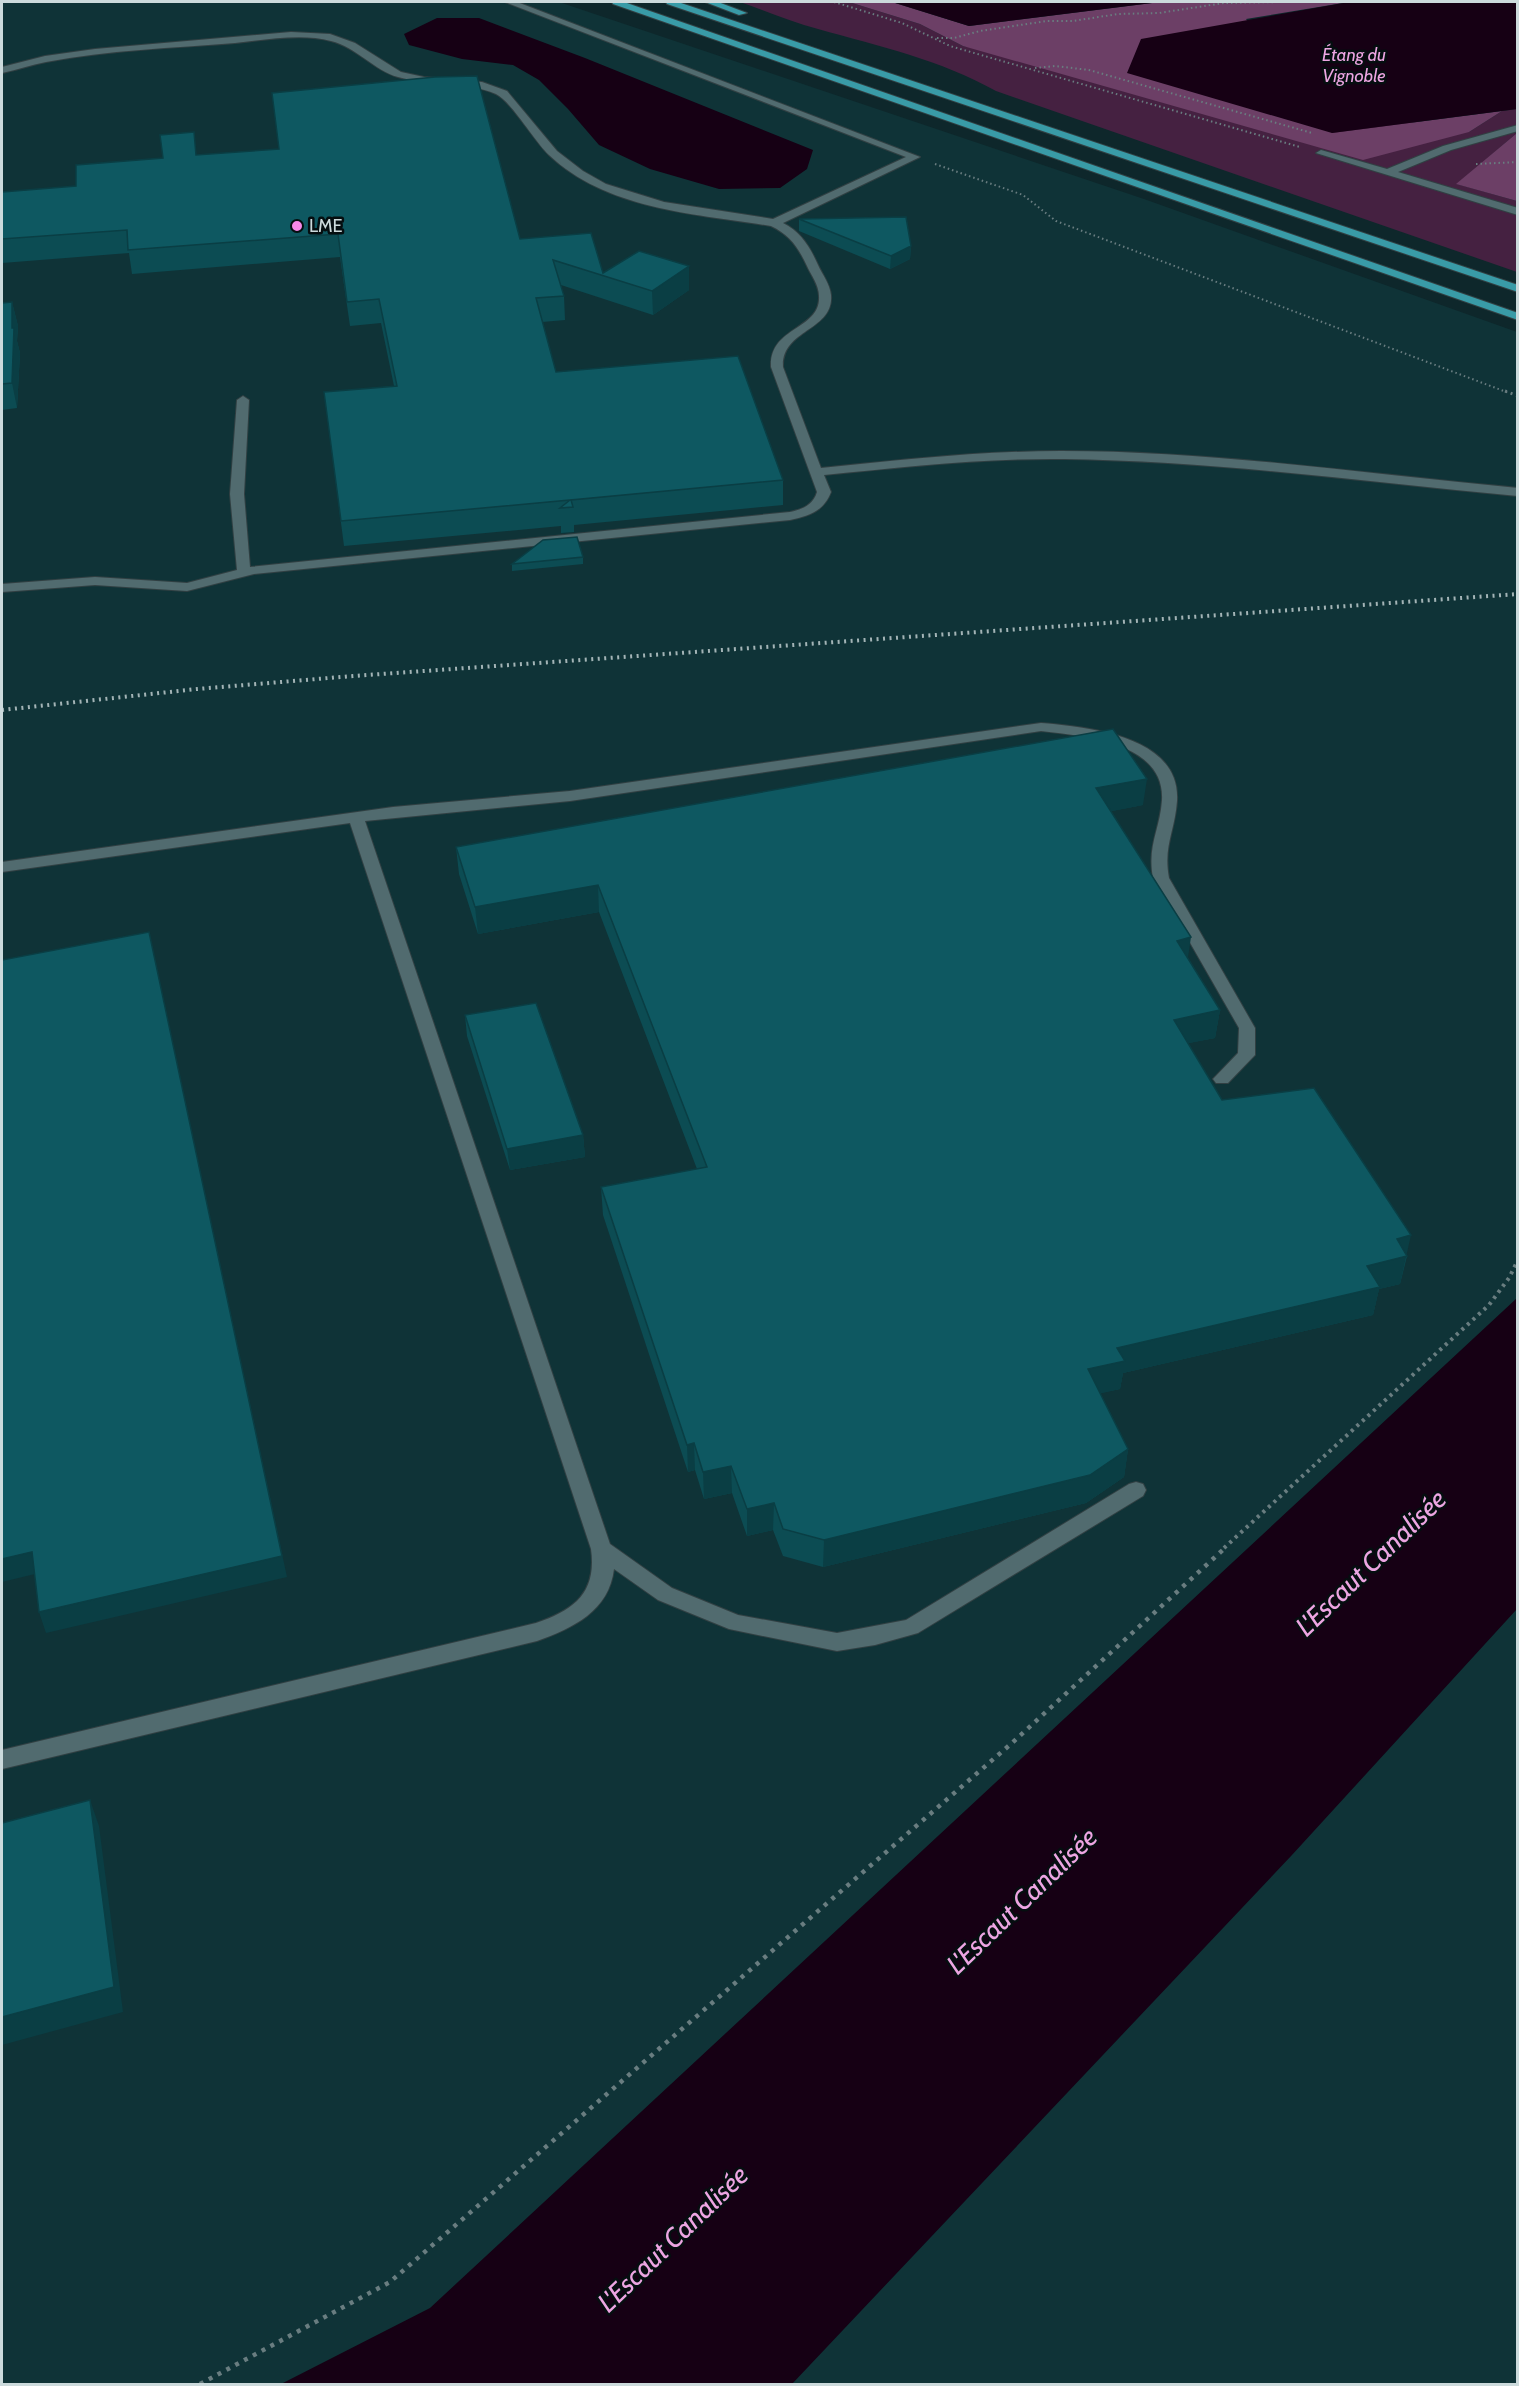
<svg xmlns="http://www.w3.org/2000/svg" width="1519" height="2386" viewBox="0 0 1519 2386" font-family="Cabin,sans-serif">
  <rect width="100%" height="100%" fill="#0e272b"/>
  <path fill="#0f3337" d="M2 2H559L1144 199 1517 332V2384H2Z"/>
  <path fill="#452141" d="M740 2H849L920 24 963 46 1469 132 1502 111 1517 109V133L1457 184 1517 201V272L996 91C941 60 879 46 818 29 792 22 766 11 740 2Z"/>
  <path fill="#6c3f66" d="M849 2H892L969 26 1160 2H1349L1246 19 1332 133 1502 111 1469 132 1363 160 963 46 920 24Z
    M1517 133V201L1456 184Z"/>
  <path fill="#160014" d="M892 2H1160L969 26Z
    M1349 2H1517V109L1332 133 1127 73 1141 39Z
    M437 18H479L585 58 813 150 807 169 780 188 719 189 650 169 599 145 568 109 539 80 513 65 462 59 409 45 404 34Z
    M1517 1298V1609L1292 1855 792 2384H281L430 2308Z"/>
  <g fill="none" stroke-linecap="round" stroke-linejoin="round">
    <defs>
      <path id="minor" d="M505 2H517L920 157 783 223C801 232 810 247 818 265 822 274 830 284 831 295 834 331 781 329 783 367L821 468C901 460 981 451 1061 451 1213 451 1366 474 1518 488V496C1367 482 1216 461 1064 459 984 458 904 467 824 475L831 492C824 511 809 516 790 520L254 574 187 591 95 585 2 592V584L95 577 187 583 237 570 230 494 237 400 243 396 249 400 244 494 250 567 790 512C803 509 813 505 817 492L771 367C769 326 821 330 819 296 819 285 811 275 807 266 798 247 790 235 771 226 697 214 607 210 549 155 535 142 511 101 496 94 466 81 430 86 398 77 375 71 356 47 331 41 301 33 265 40 235 43 173 48 108 50 46 62 31 65 16 70 2 73V67L45 56 95 49 291 32 330 34 355 43 401 72 424 77 482 82 507 91 557 151 583 171 606 184 664 202 773 219 906 157Z
        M1518 125V131L1451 150 1398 172 1518 208V215L1316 153 1321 150 1387 169 1443 146Z
        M1041 723C1088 727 1181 736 1177 801 1175 831 1163 846 1169 878L1255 1028V1055L1228 1083H1216L1213 1079 1238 1053 1239 1028 1153 878C1147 845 1160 830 1162 800 1165 742 1083 736 1041 731L570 801 365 821 610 1544 672 1588 738 1615 837 1633 906 1620 1129 1484 1136 1482 1143 1484 1146 1490 1143 1496 918 1633 875 1645 837 1651 729 1629 658 1600 614 1569C609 1611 573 1628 537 1641L2 1769V1750L536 1623C575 1610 597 1592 591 1549L350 823 2 872V862L393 807 570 791Z"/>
      <path id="highway" d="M612 2H624L1518 313V320L613 4Z
        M666 2H678L1518 285V292L667 4Z
        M705 2H718L747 13 739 15Z"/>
    </defs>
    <use href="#minor" stroke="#314043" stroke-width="2"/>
    <use href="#highway" stroke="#314043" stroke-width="2"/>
    <path stroke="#697d80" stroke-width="2" stroke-dasharray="1.5 3" stroke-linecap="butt" d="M834 2 902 23 950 46 1300 147
      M937 38H954L980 31 1047 21H1073L1118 14 1159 13 1224 3 1281 2
      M1035 68 1055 66 1089 70 1312 133
      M935 164 1023 195 1056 221 1509 393
      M1476 164 1518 162"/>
    <path stroke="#697d80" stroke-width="3" stroke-dasharray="2 4" stroke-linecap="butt" d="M1505 391 1518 396"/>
    <path stroke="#697d80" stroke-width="4" stroke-dasharray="3 4.5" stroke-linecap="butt" d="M1224 1548 1489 1305 1509 1278 1518 1260"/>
    <path stroke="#697d80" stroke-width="4.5" stroke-dasharray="4 6" stroke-linecap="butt" d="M200 2384 390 2282 1012 1743 1226 1547"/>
    <use href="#minor" fill="#516b6f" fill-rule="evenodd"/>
    <use href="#highway" fill="#399ba7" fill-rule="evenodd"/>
    <path stroke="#a3b4b6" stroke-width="4" stroke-dasharray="2 4.5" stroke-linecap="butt" d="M2 710 197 689 353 676 1518 594"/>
  </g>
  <path fill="#0c4c53" d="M197 155 520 239 603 273 689 266V290L653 315 561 285 564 296 565 320 542 322 556 372 783 480V505L574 525V532L561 533V526L344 546 324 392 394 386 381 323 350 326 340 257 132 274 129 253 2 263V192L76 186Z
    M799 219 911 246 910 259 890 269 799 231Z
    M12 302 18 326 17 341 20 353 17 408 2 410V303Z
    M583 557V564L512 571V564Z
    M1143 805 1111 811 1188 958 1220 1010 1215 1038 1188 1043 1222 1100 1406 1255 1407 1256 1400 1284 1379 1289 1373 1315 1123 1373 1120 1389 1100 1393 1128 1449 1124 1477 1086 1503 823 1567 783 1556 773 1530 747 1536 732 1493 704 1499 695 1470 688 1472 603 1215 601 1187 697 1169 599 912 478 934 459 874 456 847Z
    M465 1015 583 1135 585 1157 510 1170 467 1036Z"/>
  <path fill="#0a3e44" d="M911 246 910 259 890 269 891 256Z
    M689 266V290L653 315 652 291Z
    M12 302 18 326 17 341 20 353 17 408 12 383Z
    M1147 779 1143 805 1093 815 1096 788Z
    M598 885 599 912 478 934 475 907Z
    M149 932 287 1577 46 1633 39 1612Z
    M1191 937 1187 964 1177 941Z
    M1220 1010 1215 1038 1170 1047 1174 1020Z
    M583 1135 585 1157 510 1170 507 1149Z
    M1411 1235 1400 1284 1379 1289 1373 1315 1123 1373 1120 1389 1085 1397 1088 1369 1117 1348 1367 1266 1397 1239Z
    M694 1443 695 1470 688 1472 687 1445Z
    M1128 1449 1124 1477 1086 1503 823 1567 824 1540Z
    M731 1466 732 1493 704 1499 703 1472Z
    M774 1503 773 1530 747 1536V1509Z
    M32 1552 39 1573 2 1582V1559Z
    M90 1800 99 1826 123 2012 2 2045V2017Z"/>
  <path fill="#0e5861" stroke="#0a3e44" stroke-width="1.5" d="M477 76 520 239 591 233 603 273 639 251 689 266 652 291 553 260 564 296 536 298 556 372 738 356 783 480 571 500 573 507 560 508 570 500 341 521 324 392 397 386 379 299 347 302 338 234 128 250 127 230 2 239V192L76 186V165L163 158 160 135 194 132 196 155 279 149 272 93 435 77Z
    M906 217 911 246 891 256 799 219Z
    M12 302V328H14L12 383 2 384V303Z
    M577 537 583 557 512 564 543 540Z
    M1113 729 1147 779 1096 788 1191 937 1177 941 1220 1010 1174 1020 1222 1100 1314 1088 1411 1235 1397 1239 1407 1256 1367 1266 1380 1287 1117 1348 1125 1361 1088 1369 1128 1449 1090 1475 824 1540 783 1529 774 1503 747 1509 731 1466 703 1472 694 1443 687 1445 601 1187 707 1167 598 885 475 907 456 847Z
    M149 932 282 1556 39 1612 32 1552 2 1559V960Z
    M536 1003 583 1135 507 1149 465 1015Z
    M90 1800 114 1987 2 2017V1823Z"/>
  <circle fill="#f888ea" stroke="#050e10" stroke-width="2" cx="297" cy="226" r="6"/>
  <g text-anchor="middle" stroke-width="5" stroke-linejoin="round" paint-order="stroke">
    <g font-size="18" font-style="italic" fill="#eca5e2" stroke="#050e10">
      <text x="1354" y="61">Étang du<tspan x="1354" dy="21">Vignoble</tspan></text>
    </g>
    <g font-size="18" fill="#ccdadc" stroke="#050e10" text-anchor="start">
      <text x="309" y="232">LME</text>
    </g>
    <g font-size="27" font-style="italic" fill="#eca5e2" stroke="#050e10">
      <text transform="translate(1371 1563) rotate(-44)" y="9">L'Escaut Canalisée</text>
      <text transform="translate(1022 1901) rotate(-44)" y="9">L'Escaut Canalisée</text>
      <text transform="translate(673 2239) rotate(-44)" y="9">L'Escaut Canalisée</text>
    </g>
  </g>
  <rect width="1519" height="2386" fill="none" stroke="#ccdadc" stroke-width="6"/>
</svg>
